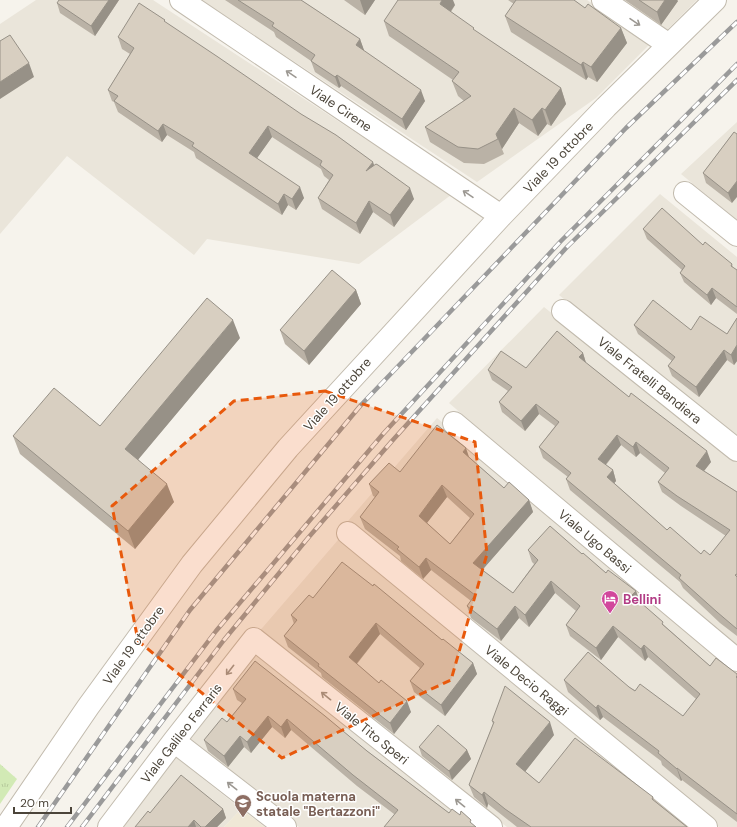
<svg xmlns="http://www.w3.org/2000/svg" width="737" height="827" viewBox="0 0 737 827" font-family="'DM Sans',sans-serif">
  <defs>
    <pattern id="grass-tufts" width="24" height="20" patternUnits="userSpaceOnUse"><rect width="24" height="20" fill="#d2eab5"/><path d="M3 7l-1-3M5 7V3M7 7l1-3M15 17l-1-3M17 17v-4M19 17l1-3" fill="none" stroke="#b6ca9c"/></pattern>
  </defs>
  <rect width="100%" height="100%" fill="#f6f3ec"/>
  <path fill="#eae5da" d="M36 0H153L451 195 359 264 207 239 194 255 67 156 0 234V24Z
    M201 0H587L651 43 596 98 477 182Z
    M615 0H697L663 34Z
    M737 122V220L681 174Z
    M660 194 737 257V438L559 295Z
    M544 307 737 462V650L449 403Z
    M437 418 737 670V827H719L348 521Z
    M338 540 690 827H507L257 634Z
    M256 651 483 827H299L184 739Z
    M173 755 241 809 224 827H119Z"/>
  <path fill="#efe8d6" d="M241 809 265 827H224Z"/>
  <path fill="url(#grass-tufts)" d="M0 764 17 779 0 804Z"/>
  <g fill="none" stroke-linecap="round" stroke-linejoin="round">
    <defs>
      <path id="minor" d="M181 0 501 216
        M603 0 669 45
        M685 193 737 235
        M563 311 737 450
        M454 423 737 660
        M348 533 706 827
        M174 741 285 827
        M6 827 88 707 192 564 288 448 501 216 606 107 715 0
        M109 827 174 741 254 639 491 827"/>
    </defs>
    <use href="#minor" stroke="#c2bbae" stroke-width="24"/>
    <use href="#minor" stroke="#fff" stroke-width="22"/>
    <defs>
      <path id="rail" d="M38 827 190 610 361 405 626 128 737 22
        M67 827 216 631 383 434 561 241 737 64
        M82 827 224 640 308 538 392 441 567 247 737 80"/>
    </defs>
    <use href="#rail" stroke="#9a9a9a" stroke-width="4.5"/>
    <use href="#rail" stroke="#fff" stroke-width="3" stroke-dasharray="9" stroke-linecap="butt"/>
  </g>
  <path fill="#bab2a6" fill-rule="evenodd" d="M119 0 95 36 60 13 57 3Z
    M225 0H301L360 39 364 51 425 101 406 130 341 86 339 88 315 72 311 61 276 37 274 32Z
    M344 0H375L365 15Z
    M508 0H574L585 8 621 28 627 43 597 82 588 77 586 80 511 32 505 16 514 4Z
    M625 0H677L678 1 661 25Z
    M455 5 451 12 475 31 561 88 566 104 551 126 547 124 538 136 519 123 502 149 504 154 484 164 464 163 430 142 425 127 464 101 458 96 452 81 453 80 389 36 384 21Z
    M166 23 374 166 414 199 394 227 373 212 360 234 322 209 318 198 329 180 324 176 321 169 272 137 257 158 304 198 296 210 288 205 282 215 196 158 194 152 167 135 162 142 118 112 114 102 112 101 108 90 130 54 122 49 118 37Z
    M734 132 732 203 706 183 703 173Z
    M643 229 703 245 732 264 733 268 737 270V314L716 298 711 305 684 282 680 273 682 270 647 239Z
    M356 290 361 304 309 365 285 344 280 330Z
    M737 318V361L734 365 727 360 699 397 672 376 668 366 672 361 638 334 634 325 691 330 727 334Z
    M240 338 138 459 174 502 135 549 20 454 13 436 100 426Z
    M583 353 586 363 711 462 704 471 737 492V636L720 623 683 588 680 582 570 490 566 479 568 477 543 458 539 447 555 426 539 414 525 431 502 412 499 402 508 391 492 380 488 370 526 368ZM621 445 636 457 640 453 665 473 658 482 662 492 681 506 726 536 710 555 701 554 667 530 614 483 616 481 613 470 606 465Z
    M469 457 504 488 529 500 533 512 482 570 513 593 534 564 532 562 528 550 582 554 606 573 636 591 640 602 665 626 710 666 737 674V822L682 780 681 781 662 765 661 761 603 717 600 720 568 692 564 680 629 687 683 716 696 699 648 657 645 661 618 637 601 660 570 636 566 625 576 611 555 593 529 627 519 618 501 641 471 618 467 606 471 601 431 570 423 579 401 561 400 556 365 529 360 517 375 497 373 496 369 484 400 472ZM447 497 470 518 450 544 427 523Z
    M313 598 442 640 473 663 477 674 445 716 414 692 410 681 420 668 380 634 357 664 411 712 394 734 322 677 321 673 288 647 284 636 294 624 291 615Z
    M233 689 367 751 449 813 460 815 471 820 394 814 357 786 291 730 285 738 272 727 251 753 244 747 228 767 208 751 204 740 227 722 242 703 237 700Z
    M492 721 554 735 525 771 539 783 653 797 654 800 687 827H517L488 804 487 808 474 797 469 785 493 724Z
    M419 747 467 750 471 759 452 780 422 756Z
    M223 809 226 818 217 827H135L150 813Z"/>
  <path fill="#979187" d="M109 0H119L95 36 91 26Z
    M360 0H375L365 15Z
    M442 0H453L455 5 445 19 440 4Z
    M665 0H677L678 1 661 25 657 12Z
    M621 28 627 43 597 82 591 67Z
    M360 39 364 50 360 57 356 45Z
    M583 62 588 77 586 80 581 65Z
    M29 63 34 77 0 99V82Z
    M337 75 341 86 339 88 335 77Z
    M561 88 566 104 551 126 545 110Z
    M421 90 425 101 406 130 402 119Z
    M514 108 519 123 502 149 496 134Z
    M542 108 547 124 538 136 532 120Z
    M163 124 167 135 162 142 158 131Z
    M268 126 272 137 253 164 249 153Z
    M373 162 377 173 366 171Z
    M737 181V197L732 203 728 193Z
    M300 187 304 198 296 210 292 199Z
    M410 188 414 199 394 227 390 215Z
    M284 194 288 205 282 215 278 204Z
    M369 201 373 212 360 234 356 223Z
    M712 288 716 298 711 305 707 295Z
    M356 290 361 304 309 365 304 351Z
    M233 320 240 338 132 467 125 449Z
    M737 345V361L734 365 731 355Z
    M724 350 727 360 699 397 696 387Z
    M583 353 586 363 579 357Z
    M536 404 539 414 525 431 521 421Z
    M617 435 621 445 602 469 598 459Z
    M636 442 640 453 636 457 633 447Z
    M466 448 470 460 463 452Z
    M707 451 711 462 700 476 696 466Z
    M613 470 616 481 611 487 607 477Z
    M167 484 174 502 135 549 128 531Z
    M442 485 447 497 423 528 419 516Z
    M529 500 533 512 478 575 473 563Z
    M426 558 431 570 423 579 419 567Z
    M551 581 555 593 529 627 525 615Z
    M636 591 640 603 632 595Z
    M515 606 519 618 501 641 497 629Z
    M376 623 380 634 353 668 349 657Z
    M613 626 618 637 601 660 596 648Z
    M644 645 648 657 645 661 641 649Z
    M473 663 477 674 445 716 441 705Z
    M407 701 411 712 394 734 390 723Z
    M598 705 603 717 600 720 596 708Z
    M268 716 272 727 251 753 247 742Z
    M287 719 291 730 285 738 281 727Z
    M550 722 554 735 521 777 516 764Z
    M240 736 244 747 228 767 224 756Z
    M467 750 471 759 452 780 449 771Z
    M677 768 682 780 681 781 677 769Z
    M484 792 488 804 487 808 482 795Z
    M223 809 226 818 217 827H205Z
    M194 820 196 827H188Z"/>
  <path fill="#d8cfc1" stroke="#979187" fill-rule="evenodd" d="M59 0H109L91 26 57 3Z
    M238 0H301L360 39 356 45 421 90 402 119 337 75 335 77 311 61 315 55 272 26 274 23Z
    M398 0H442L440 4 474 28 473 29 561 88 545 110 542 108 532 120 514 108 496 134 498 139 478 149 458 147 425 127 471 96 452 81 459 72 384 21Z
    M516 0H574L585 8 588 4 621 28 591 67 583 62 581 65 505 16Z
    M639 0H665L657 12Z
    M139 3 165 20 164 21 218 57 301 114 336 135 373 162 366 171 376 164 378 165 410 188 390 215 369 201 356 223 318 198 333 175 320 165 322 161 268 126 249 153 300 187 292 199 284 194 278 204 192 146 194 143 163 124 158 131 114 101 118 96 108 90 134 48 118 37Z
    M10 35 29 63 0 82V41Z
    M734 132 737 134V181L728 193 703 173Z
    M662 208 703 245 705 242 732 264 731 266 737 270V307L712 288 707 295 680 273 685 266 643 229Z
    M332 270 356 290 304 351 280 330Z
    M207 298 233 320 125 449 167 484 128 531 13 436 54 388 100 426Z
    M653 300 691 330 700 316 727 334 737 318V345L731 355 724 350 696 387 668 366 675 357 634 325Z
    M557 331 583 353 579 357 629 397 631 393 707 451 696 466 737 492V574L735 575 737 577V629L717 612 679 578 681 575 566 479 571 473 539 447 559 422 536 404 521 421 499 402 512 387 488 370 501 351 526 368ZM617 435 633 447 636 442 669 468 658 482 677 496 730 530 710 555 704 550 701 554 670 527 667 530 607 477 613 470 598 459Z
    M437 425 466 448 463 452 504 488 509 482 529 500 473 563 513 593 538 560 528 550 550 526 582 554 583 553 606 573 608 570 636 591 632 595 663 622 662 624 710 666 716 658 737 674V676L736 677 737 678V814L677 768V769L658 753 659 751 598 705 596 708 564 680 588 652 629 687 635 691 640 684 683 716 700 694 644 645 641 649 613 626 596 648 566 625 580 606 551 581 525 615 515 606 497 629 467 606 475 595 426 558 419 567 397 549 399 547 360 517 379 492 369 484 389 463 400 472ZM442 485 474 514 450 544 419 516Z
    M342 562 373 586 374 584 442 640 443 639 473 663 441 705 410 681 424 664 376 623 349 657 379 683 381 680 407 701 390 723 318 666 319 664 284 636 297 620 291 615 309 595 313 598Z
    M255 661 325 716 367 751 449 813 452 809 460 815 461 811 471 820 470 822 476 827H384L398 810 353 775 287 719 281 727 268 716 247 742 240 736 224 756 204 740 222 718 227 722 246 699 233 689Z
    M505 686 550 722 516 764 539 783 575 738 653 797 652 799 687 827H531L505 809 484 792 482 795 469 785 494 722 492 721Z
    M438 725 467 750 449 771 419 747Z
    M181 775 223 809 205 827H201L194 820 188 827H135L148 811 150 813Z"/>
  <defs><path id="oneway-shaft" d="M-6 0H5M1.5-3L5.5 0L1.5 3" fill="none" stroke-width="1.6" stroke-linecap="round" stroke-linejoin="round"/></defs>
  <g stroke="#9c9892">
    <use href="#oneway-shaft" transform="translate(635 22) rotate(34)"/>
    <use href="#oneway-shaft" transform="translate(291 74) rotate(-146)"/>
    <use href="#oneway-shaft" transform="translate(468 194) rotate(-146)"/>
    <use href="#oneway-shaft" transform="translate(230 670) rotate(128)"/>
    <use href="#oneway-shaft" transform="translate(326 696) rotate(-141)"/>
    <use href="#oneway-shaft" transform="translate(232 786) rotate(-142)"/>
    <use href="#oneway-shaft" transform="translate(460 803) rotate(-141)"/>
  </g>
  <path fill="#e8590c" fill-opacity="0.2" stroke="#e8590c" stroke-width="3" stroke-dasharray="8 5" stroke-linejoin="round" d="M325 391 475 442 487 554 451 680 282 758 138 641 112 506 234 401Z"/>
  <defs>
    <symbol id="hotel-pin" viewBox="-11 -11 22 30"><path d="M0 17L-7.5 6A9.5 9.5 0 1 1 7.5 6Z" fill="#d1479c" stroke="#fff"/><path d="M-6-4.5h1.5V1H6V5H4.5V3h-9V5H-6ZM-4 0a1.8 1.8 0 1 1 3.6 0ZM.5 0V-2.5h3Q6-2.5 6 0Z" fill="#fff"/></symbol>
    <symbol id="school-pin" viewBox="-11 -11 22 30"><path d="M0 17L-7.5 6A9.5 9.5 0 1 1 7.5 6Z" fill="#8d6e63" stroke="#fff"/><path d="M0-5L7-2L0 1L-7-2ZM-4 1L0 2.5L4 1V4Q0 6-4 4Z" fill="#fff"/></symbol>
  </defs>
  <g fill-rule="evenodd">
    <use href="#hotel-pin" x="600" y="589" width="20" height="27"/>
    <use href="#school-pin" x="233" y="793" width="20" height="27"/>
  </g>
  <g text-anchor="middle" stroke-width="3" stroke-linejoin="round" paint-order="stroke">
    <g font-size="13" fill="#4b4439" stroke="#fff">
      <text transform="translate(341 108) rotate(34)" y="5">Viale Cirene</text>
      <text transform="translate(558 157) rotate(-46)" y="5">Viale 19 ottobre</text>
      <text transform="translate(650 380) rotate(39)" y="5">Viale Fratelli Bandiera</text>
      <text transform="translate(337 394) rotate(-48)" y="5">Viale 19 ottobre</text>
      <text transform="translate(595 541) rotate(40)" y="5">Viale Ugo Bassi</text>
      <text transform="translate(133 645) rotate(-54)" y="5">Viale 19 ottobre</text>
      <text transform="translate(527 680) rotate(39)" y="5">Viale Decio Raggi</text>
      <text transform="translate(181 733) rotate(-52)" y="5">Viale Galileo Ferraris</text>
      <text transform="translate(372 733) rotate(39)" y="5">Viale Tito Speri</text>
    </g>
    <g font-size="13" font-weight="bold" fill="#b23c85" stroke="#fff" text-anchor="start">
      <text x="623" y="604">Bellini</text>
    </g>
    <g font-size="13" font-weight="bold" fill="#785e54" stroke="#fff" text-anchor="start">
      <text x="256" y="801">Scuola materna<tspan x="256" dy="15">statale "Bertazzoni"</tspan></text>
    </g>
  </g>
  <path d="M14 807v6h57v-6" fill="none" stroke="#4b4439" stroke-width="2"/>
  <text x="20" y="807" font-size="12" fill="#4b4439" stroke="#ffffff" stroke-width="3" paint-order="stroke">20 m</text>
</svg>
